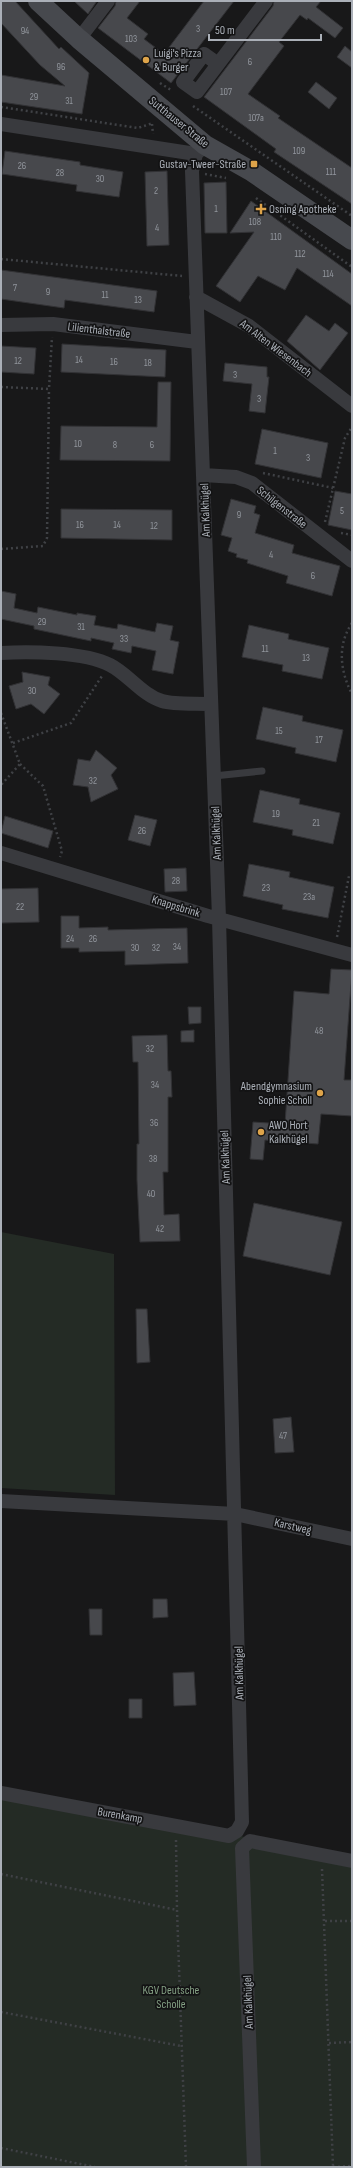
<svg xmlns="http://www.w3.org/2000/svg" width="353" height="2168" viewBox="0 0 353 2168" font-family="'Sofia Sans Condensed',sans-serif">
  <rect width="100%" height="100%" fill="#181819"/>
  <path fill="#242b25" d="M1 1232 114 1254 115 1495 1 1488Z
    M1 1796 352 1855V2167H1Z"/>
  <path fill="#47484c" stroke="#323235" d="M1 1H15L59 49 61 47 89 73 82 114 1 102V75L65 86 40 65 1 23Z
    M74 1H97L88 14Z
    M116 1H140L127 18 148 34 144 39 164 54 204 1H234L171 83 98 28 115 6Z
    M274 1H321L316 7 343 28 335 38 308 18 307 20 300 15 279 42 284 46 248 94 280 116 278 118 352 168V204L274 152 276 149 204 97 273 6Z
    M345 46 352 52V68L337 57Z
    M316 82 337 98 329 109 308 92Z
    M5 151 80 162V165L123 172 119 197 76 191 77 185 2 174Z
    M167 171 169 245 147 246 145 172Z
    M226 182 227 233H205L204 183Z
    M251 201 352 274V306L297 268 285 290 258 276 240 302 216 286 254 232 230 233Z
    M1 270 157 291 154 312 65 300 64 308 1 299Z
    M306 315 329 331 335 323 348 333 320 370 287 341Z
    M62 344 166 350 165 377 61 372Z
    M1 346 36 348 34 374 1 372Z
    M225 363 267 367V377H269L265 413 249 411 252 384 223 381Z
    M158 382H171L170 461 60 460 61 426 157 427Z
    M262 429 328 443 321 478 255 464Z
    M335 491 352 494V530L328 525Z
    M231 499 256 506 254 513 260 515 255 533 294 545 292 553 340 566 332 596 286 583 288 576 247 563 248 560 236 557 237 554 228 551 232 538 221 535Z
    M61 509 172 510V540L61 538Z
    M1 591 16 594 14 608 37 613 38 607 77 615V613L96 616 94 625 105 627 117 629 118 624 155 632 157 623 173 626 170 640 179 642 173 674 152 670 156 651 132 646 131 653 112 649 114 643 91 638V641L34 629V626L1 619Z
    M249 625 289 634 288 639 329 648 322 679 282 671 283 665 242 657Z
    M22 672 50 677 48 685 60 694 44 714 31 704 16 709 9 686 23 682Z
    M263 707 303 716 302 721 343 730 336 762 295 753 296 748 256 739Z
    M96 750 117 768 111 775 118 789 91 802 88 787 73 785 78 759 90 761Z
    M260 790 300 799 299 804 340 813 333 844 292 835 293 830 253 822Z
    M135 815 157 820 150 846 128 840Z
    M5 816 53 831 48 848 1 833Z
    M249 864 290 872 289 877 334 887 328 918 282 909 283 905 243 896Z
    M186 868 187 891 165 892 164 869Z
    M38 888 39 922 1 923V889Z
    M61 916H79V928L108 927V930L187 928 188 963 125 965V951L79 952V948H61Z
    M331 969 352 970 344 1080H352V1116L321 1114 318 1144 265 1140 263 1160 250 1159 253 1122 285 1124 294 991 329 994Z
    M188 1007H201V1023L189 1024Z
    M194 1030V1042H181V1031Z
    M167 1035 168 1071H171L172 1097H168V1172H163L164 1215 179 1214 180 1241 140 1242 137 1180V1144H139L138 1062H133L132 1036Z
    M254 1203 342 1222 330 1275 243 1256Z
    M136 1309H147L150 1362 137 1363Z
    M291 1417 294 1452 275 1453 273 1419Z
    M153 1599H167L168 1617 153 1618Z
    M89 1609H102V1635H90Z
    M194 1672 196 1705 174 1706 173 1673Z
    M129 1699H142V1718H129Z"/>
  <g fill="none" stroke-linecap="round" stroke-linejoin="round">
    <path stroke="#3f4145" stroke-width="2.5" stroke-dasharray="2 3" stroke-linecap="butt" d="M160 83 171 90
      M193 106 352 216
      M1 107 138 128 153 123
      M152 124 153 134
      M205 174 226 178
      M256 198 352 267
      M1 259 182 276
      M1 387 49 389 52 337
      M263 473 333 488
      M325 522 345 438 352 427
      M341 533 352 535
      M1 549 43 546 47 538 49 389
      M352 623C337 645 340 671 352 694
      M1 713 20 764 1 785
      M13 743 71 723 102 676
      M20 764 43 786 62 851 60 857
      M337 937 349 876
      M176 1840 177 1910 186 2167
      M322 1869 333 2167
      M1 1874 177 1910
      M325 1921H352
      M1 2012 181 2046
      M329 2043 352 2042
      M1 2148 95 2167
      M333 2167 352 2166"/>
    <path stroke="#393a3e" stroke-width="7" d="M214 776 262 771"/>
    <path stroke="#393a3e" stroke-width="14" d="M79 39 108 1
      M218 64 204 54 183 82 197 92 266 1
      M1 124 196 154 202 148
      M196 297 249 326 352 406
      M1 325 53 324 197 342
      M203 475 236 477 252 483 352 561
      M1 653C29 651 85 652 110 665 128 674 142 695 162 701 175 705 197 703 211 704
      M1 853 208 916 352 955
      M1 1501 235 1514 352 1539
      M1 1793 229 1836 237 1831 242 1822 219 918 192 171 196 154
      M254 2167 242 1848 250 1841 352 1861"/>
    <path stroke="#47494e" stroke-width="20" d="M38 1 79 39 205 145 251 171 352 240"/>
  </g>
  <g fill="#dea44a" stroke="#131314" stroke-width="1.5">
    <circle cx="146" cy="60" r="4"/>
    <rect x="250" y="160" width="8" height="8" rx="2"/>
    <path d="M259 203h4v4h4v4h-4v4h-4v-4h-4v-4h4z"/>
    <circle cx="320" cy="1093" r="4"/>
    <circle cx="261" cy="1132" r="4"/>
  </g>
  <g text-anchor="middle" stroke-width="3.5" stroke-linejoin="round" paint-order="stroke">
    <g font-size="10" fill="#92969d">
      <text x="198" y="32">3</text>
      <text x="25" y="34">94</text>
      <text x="131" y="42">103</text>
      <text x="250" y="65">6</text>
      <text x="61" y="70">96</text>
      <text x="226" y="95">107</text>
      <text x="34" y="100">29</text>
      <text x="69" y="104">31</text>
      <text x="256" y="121">107a</text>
      <text x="299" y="154">109</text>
      <text x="22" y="169">26</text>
      <text x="331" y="175">111</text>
      <text x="60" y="176">28</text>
      <text x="100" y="182">30</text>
      <text x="156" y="194">2</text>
      <text x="216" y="212">1</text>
      <text x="255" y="225">108</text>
      <text x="157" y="231">4</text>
      <text x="276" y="240">110</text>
      <text x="300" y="257">112</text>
      <text x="328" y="277">114</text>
      <text x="15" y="291">7</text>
      <text x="48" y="295">9</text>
      <text x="105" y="298">11</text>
      <text x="138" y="303">13</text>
      <text x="79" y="363">14</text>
      <text x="18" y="364">12</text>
      <text x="114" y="365">16</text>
      <text x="148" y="366">18</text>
      <text x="235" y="378">3</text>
      <text x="259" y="402">3</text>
      <text x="78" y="447">10</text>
      <text x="115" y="448">8</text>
      <text x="152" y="448">6</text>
      <text x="275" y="454">1</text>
      <text x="308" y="461">3</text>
      <text x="342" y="514">5</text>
      <text x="239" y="518">9</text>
      <text x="80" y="528">16</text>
      <text x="117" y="528">14</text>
      <text x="154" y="529">12</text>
      <text x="271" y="558">4</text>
      <text x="313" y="579">6</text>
      <text x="42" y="625">29</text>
      <text x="81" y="630">31</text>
      <text x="124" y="642">33</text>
      <text x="265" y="652">11</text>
      <text x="306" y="661">13</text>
      <text x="32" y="694">30</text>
      <text x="279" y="734">15</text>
      <text x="319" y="743">17</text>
      <text x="93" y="784">32</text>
      <text x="276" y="817">19</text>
      <text x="316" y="826">21</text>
      <text x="142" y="834">26</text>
      <text x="176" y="884">28</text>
      <text x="266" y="891">23</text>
      <text x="309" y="900">23a</text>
      <text x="20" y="910">22</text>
      <text x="70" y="942">24</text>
      <text x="93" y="942">26</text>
      <text x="177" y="950">34</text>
      <text x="135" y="951">30</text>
      <text x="156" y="951">32</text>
      <text x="319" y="1034">48</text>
      <text x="150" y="1052">32</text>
      <text x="155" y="1088">34</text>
      <text x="154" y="1126">36</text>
      <text x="153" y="1162">38</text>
      <text x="151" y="1197">40</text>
      <text x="160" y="1232">42</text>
      <text x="283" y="1439">47</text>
    </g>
    <g font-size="12" fill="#abb0b8" stroke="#131314" text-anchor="start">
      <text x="154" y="57">Luigi's Pizza<tspan x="154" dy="14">&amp; Burger</tspan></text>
      <text x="246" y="168" text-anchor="end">Gustav-Tweer-Straße</text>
      <text x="269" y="213">Osning Apotheke</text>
      <text x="312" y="1090" text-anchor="end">Abendgymnasium<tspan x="312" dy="14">Sophie Scholl</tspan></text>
      <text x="269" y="1129">AWO Hort<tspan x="269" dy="14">Kalkhügel</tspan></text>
    </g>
    <g font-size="12" fill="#abb0b8" stroke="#131314">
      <text transform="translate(179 122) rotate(39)" y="4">Sutthauser Straße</text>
      <text transform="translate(99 330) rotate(7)" y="4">Lilienthalstraße</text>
      <text transform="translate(276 348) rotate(37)" y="4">Am Alten Wiesenbach</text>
      <text transform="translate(282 507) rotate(38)" y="4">Schilgenstraße</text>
      <text transform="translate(205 510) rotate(-92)" y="4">Am Kalkhügel</text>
      <text transform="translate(216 833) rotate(-92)" y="4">Am Kalkhügel</text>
      <text transform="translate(176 906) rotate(17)" y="4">Knappsbrink</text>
      <text transform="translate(225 1157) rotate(-92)" y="4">Am Kalkhügel</text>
      <text transform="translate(293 1526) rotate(13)" y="4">Karstweg</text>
      <text transform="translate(239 1673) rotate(-91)" y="4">Am Kalkhügel</text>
      <text transform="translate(120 1815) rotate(10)" y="4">Burenkamp</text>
      <text transform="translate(248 2002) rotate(-92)" y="4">Am Kalkhügel</text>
    </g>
    <g font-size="12" fill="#84a084" stroke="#131314">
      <text x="171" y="1994">KGV Deutsche<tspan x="171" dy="14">Scholle</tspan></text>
    </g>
  </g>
  <rect width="353" height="2168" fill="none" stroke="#abb0b8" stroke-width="4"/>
  <path d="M209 34v6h112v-6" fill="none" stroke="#abb0b8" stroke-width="2"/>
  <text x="215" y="34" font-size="12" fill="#abb0b8" stroke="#131314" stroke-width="3" paint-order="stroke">50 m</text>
</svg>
